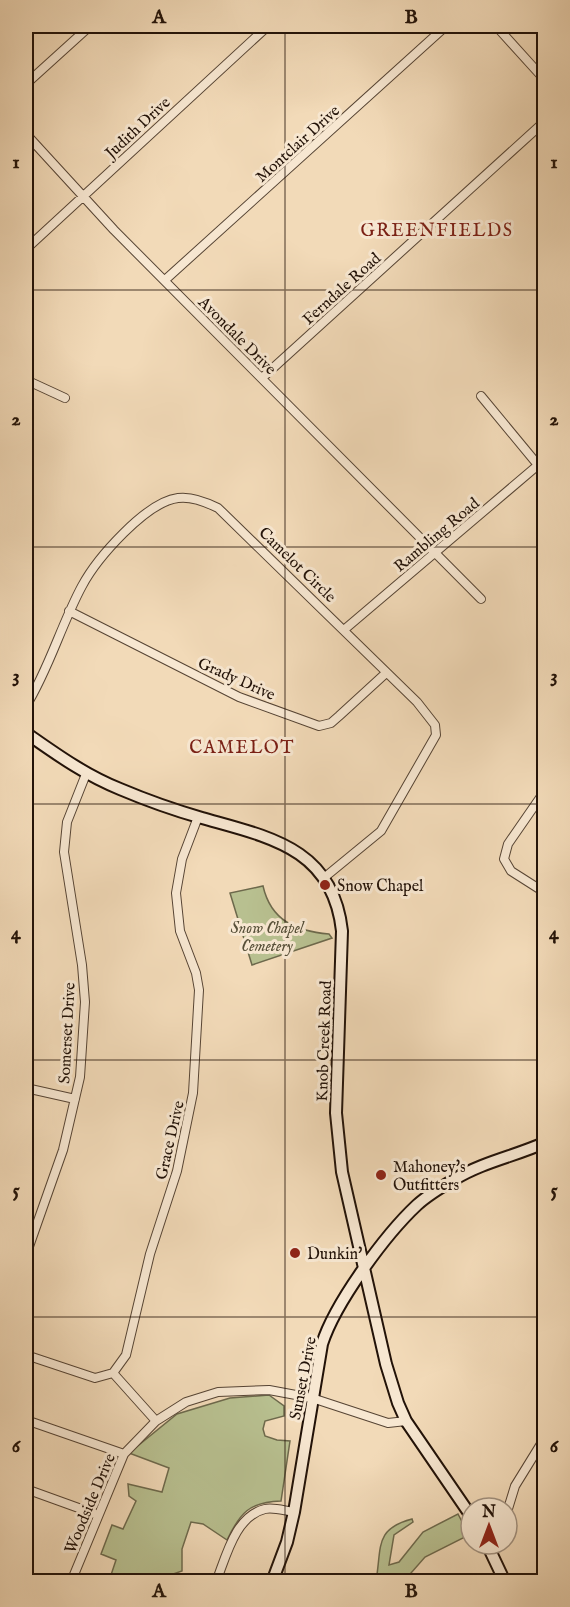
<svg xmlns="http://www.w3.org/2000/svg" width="570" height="1607" viewBox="0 0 570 1607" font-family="'IM FELL English',serif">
  <rect width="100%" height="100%" fill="#f2dab8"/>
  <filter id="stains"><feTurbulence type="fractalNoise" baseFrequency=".00333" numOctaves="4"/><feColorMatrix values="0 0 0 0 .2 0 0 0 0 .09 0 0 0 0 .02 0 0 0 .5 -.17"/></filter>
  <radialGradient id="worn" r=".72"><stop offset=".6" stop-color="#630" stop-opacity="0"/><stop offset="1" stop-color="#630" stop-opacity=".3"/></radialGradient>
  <path fill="#b8c090" stroke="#6d694c" stroke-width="1.5" d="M263 886C271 921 296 931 329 934L332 938 252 965 230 893Z
    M269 1395 284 1406V1416L265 1421 263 1429 265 1436 277 1440 290 1441 281 1501C249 1502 240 1513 227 1540L203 1524 191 1522 182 1549V1571L167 1576 164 1581H109L116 1560 101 1554 112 1525 123 1529 136 1501 129 1496 128 1484 162 1492 169 1468 129 1453 177 1414 230 1398Z
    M458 1514 469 1535 425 1557 404 1581H376C382 1547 374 1529 412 1519L413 1522 394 1535 389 1565 399 1562 423 1532Z"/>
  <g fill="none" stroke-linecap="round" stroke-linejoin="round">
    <defs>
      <path id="minor" d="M496 26 544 79
        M26 84 90 26
        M26 134 114 230 481 599
        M26 249 268 26
        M165 280 446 26
        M262 378 544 122
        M26 380 65 398
        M481 396 538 465
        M69 611 239 697 319 726 331 723 339 716 386 673
        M345 629 544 460
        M26 706C49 669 61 625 82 586 97 558 146 502 178 498 192 496 206 502 218 508L417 702 435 725 436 735 381 831 325 877
        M544 792 508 844 504 859 511 871 544 892
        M26 1088 75 1099
        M26 1255 63 1150 80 1077 85 1002 82 965 64 852 67 822 86 774
        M26 1355 95 1378 113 1373 126 1355 150 1254 177 1171 193 1093 199 990 196 973 180 931 176 893 182 859 198 817
        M113 1373 156 1421
        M26 1420 124 1454
        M26 1489 98 1515
        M507 1512 515 1486 544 1439
        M71 1582 124 1454 156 1421 186 1402 218 1392 269 1390 312 1398 388 1423 406 1421
        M216 1582C226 1557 235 1516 265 1509 274 1507 285 1511 294 1512"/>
      <path id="secondary" d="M26 733C56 754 85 775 120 789 146 800 174 810 202 818 269 837 333 848 342 931L336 1113 342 1172 386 1364 398 1403 406 1421 471 1516
        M487 1544 505 1582
        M272 1582 287 1542 294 1512 322 1344C335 1303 385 1235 417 1205 428 1195 443 1186 455 1179 483 1162 515 1156 544 1143"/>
    </defs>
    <use href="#minor" stroke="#564434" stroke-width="10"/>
    <use href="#secondary" stroke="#221208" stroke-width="14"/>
    <use href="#minor" stroke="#f7e7d1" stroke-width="8"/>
    <use href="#secondary" stroke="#f7e7d1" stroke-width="10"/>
  </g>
  <path fill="none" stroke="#221208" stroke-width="1.5" stroke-opacity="0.55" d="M285 26V1582M26 290H544M26 547H544M26 804H544M26 1060H544M26 1317H544"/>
  <g fill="#8f2418" stroke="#f7e7d1" stroke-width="2">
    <circle cx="325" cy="885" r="6"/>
    <circle cx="381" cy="1175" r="6"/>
    <circle cx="295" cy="1253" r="6"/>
  </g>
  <g text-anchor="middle" stroke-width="6" stroke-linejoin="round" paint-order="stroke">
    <g font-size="16" fill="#221208" stroke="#f7e7d1">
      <text transform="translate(137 127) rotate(-43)" y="6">Judith Drive</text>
      <text transform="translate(297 143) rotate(-42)" y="6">Montclair Drive</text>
      <text transform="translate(341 288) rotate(-42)" y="6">Ferndale Road</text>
      <text transform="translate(238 335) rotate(45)" y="6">Avondale Drive</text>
      <text transform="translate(436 534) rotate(-40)" y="6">Rambling Road</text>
      <text transform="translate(298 564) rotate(44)" y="6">Camelot Circle</text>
      <text transform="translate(237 678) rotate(24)" y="6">Grady Drive</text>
      <text transform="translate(66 1033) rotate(-87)" y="6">Somerset Drive</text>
      <text transform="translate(323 1041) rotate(-88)" y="6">Knob Creek Road</text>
      <text transform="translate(169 1140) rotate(-77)" y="6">Grace Drive</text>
      <text transform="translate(302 1378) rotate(-79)" y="6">Sunset Drive</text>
      <text transform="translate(89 1503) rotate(-67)" y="6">Woodside Drive</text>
    </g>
    <g font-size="16" fill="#221208" stroke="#f7e7d1" text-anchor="start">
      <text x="337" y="891">Snow Chapel</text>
      <text x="393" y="1172">Mahoney's<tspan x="393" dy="18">Outfitters</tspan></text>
      <text x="307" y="1259">Dunkin'</text>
    </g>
    <g font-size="16" font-style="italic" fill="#564f38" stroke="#f7e7d1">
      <text x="267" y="933">Snow Chapel<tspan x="267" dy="18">Cemetery</tspan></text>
    </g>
    <g font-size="18" letter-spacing="1.5" fill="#7a1f14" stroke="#f7e7d1">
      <text x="437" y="236">GREENFIELDS</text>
      <text x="242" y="753">CAMELOT</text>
    </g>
  </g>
  <rect width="570" height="1607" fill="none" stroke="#f2dab8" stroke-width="66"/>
  <g transform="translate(489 1526)"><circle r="28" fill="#f7e7d1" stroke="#a29281" stroke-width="1.5"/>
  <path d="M0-4.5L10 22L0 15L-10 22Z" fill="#8f2418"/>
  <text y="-9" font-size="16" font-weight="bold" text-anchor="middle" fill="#221208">N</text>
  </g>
  <rect x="33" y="33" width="504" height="1541" fill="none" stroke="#221208" stroke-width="2"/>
  <g font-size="20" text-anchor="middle" font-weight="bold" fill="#221208">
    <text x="159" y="23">A</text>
    <text x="411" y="23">B</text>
    <text x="16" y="168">1</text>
    <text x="554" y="168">1</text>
    <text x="16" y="425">2</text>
    <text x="554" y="425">2</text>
    <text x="16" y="682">3</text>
    <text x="554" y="682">3</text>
    <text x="16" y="939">4</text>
    <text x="554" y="939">4</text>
    <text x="16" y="1196">5</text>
    <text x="554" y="1196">5</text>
    <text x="16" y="1452">6</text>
    <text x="554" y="1452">6</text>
    <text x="159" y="1597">A</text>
    <text x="411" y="1597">B</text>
  </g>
  <rect width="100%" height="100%" filter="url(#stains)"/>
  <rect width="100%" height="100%" fill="url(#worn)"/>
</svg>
